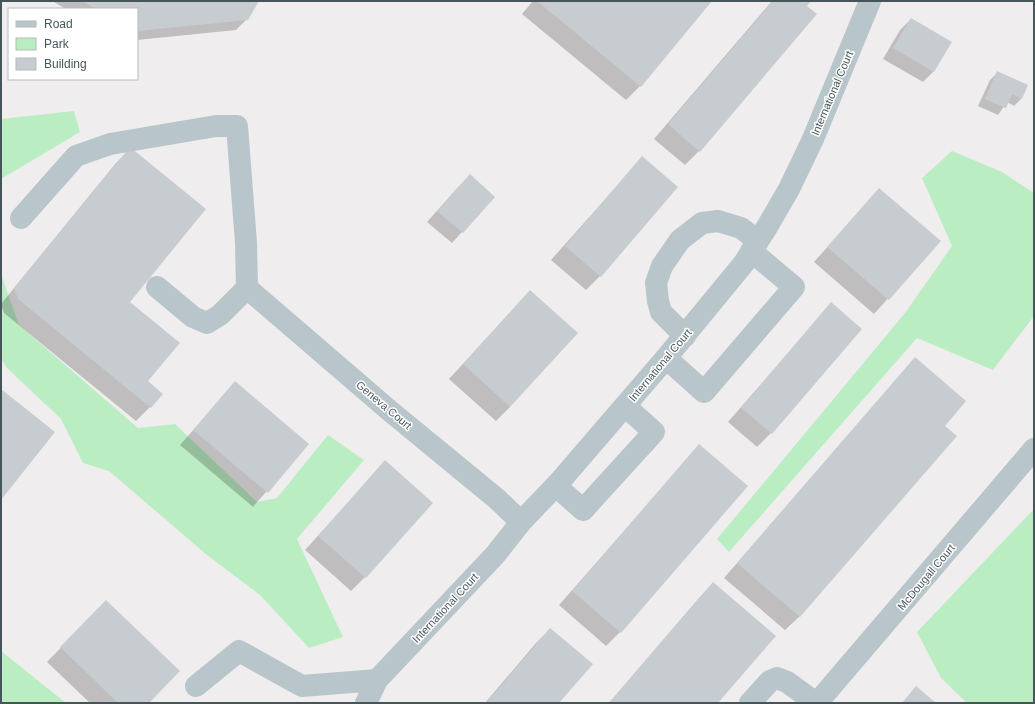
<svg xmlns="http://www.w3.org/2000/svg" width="1035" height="704" viewBox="0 0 1035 704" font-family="Arial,sans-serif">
  <rect width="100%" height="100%" fill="#f0edee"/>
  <path fill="#bbedc3" d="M74 111 80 132 1 179V119Z
    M952 151 1002 172 1034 193V316L993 370 917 338 729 552 717 539 905 313 952 246 922 178Z
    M1 214V274L19 325 138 428 175 424 257 502 277 498 328 435 364 460 297 539 343 637 309 648 260 595 207 555 109 471 83 463 61 419 7 368 1 359Z
    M1033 510 1034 703H967L941 678 917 632Z
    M1 651 66 703H1Z"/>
  <path fill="#0003" d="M52 1H258L247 19 236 30 137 40V9H66Z
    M533 1H711L640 86 626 100 522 14Z
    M772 1H810L699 151 685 165 654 139Z
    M911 19 951 42 933 72 923 82 883 59 900 30Z
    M997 73 1021 99 1014 106 1007 102 998 115 978 106 990 80Z
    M130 149 129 302 146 381 150 407 136 421 4 313 1 304 116 163Z
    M642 158 600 276 586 290 551 260Z
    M459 186 494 197 452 243 427 222Z
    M879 189 939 242 874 314 814 262Z
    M530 291 510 407 496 421 449 379Z
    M831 304 771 433 757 447 728 422Z
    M915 358 800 616 785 630 724 578Z
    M235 383 308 444 253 507 180 445Z
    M699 446 620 632 606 646 559 605Z
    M385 462 365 577 351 591 305 550Z
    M713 584 717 703H609L699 598Z
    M92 616 147 703H90L47 662Z
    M550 629 558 703H485L536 643Z"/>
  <path fill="#c7ccd0" d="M82 1H259L248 20 137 31V9H96Z
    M537 1H712L641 87Z
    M773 1H811L807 6 817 14 700 152 668 124Z
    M911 18 952 42 934 72 893 48Z
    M997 71 1028 85 1022 99 1012 94 1006 108 985 99Z
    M130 147 206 209 130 302 180 343 148 381 163 394 151 408 18 299 14 288Z
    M642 156 678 187 601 277 565 246Z
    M470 174 495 197 463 233 437 211Z
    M879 188 941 241 889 300 827 247Z
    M530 290 578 333 510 407 463 364Z
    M831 302 862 329 772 434 741 408Z
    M915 357 966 401 945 426 957 436 800 617 737 563Z
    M235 381 309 444 268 493 193 430Z
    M1 389 55 432 1 500Z
    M699 444 748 486 621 633 572 591Z
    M385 460 433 503 366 578 318 536Z
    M713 582 776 636 718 703H609Z
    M106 600 180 671 149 703H118L60 647Z
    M550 628 593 664 559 703H486Z
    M916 686 936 703H902Z"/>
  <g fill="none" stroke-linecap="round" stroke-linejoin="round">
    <path stroke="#b8c5ca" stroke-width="22" d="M21 218 76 156 110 144 216 126H237L246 243 247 288 220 315 207 323 193 317 157 287
      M247 288 390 411 497 499 521 522
      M685 336 661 312 658 301 656 283 662 266 680 240 702 223 718 221 741 228 758 241
      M666 358 704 392 794 287 751 251
      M556 486 583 510 654 432 625 406
      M196 686 239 651 302 686 377 680
      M366 703 377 680 495 555 521 522 561 480 666 358 744 263 767 227 789 189 813 139 870 1
      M750 703 770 681 777 678 787 682 816 703
      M817 703 1034 449"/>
  </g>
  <g text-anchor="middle" stroke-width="3" stroke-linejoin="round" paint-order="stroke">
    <g font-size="11" fill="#46555a" stroke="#fff">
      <text transform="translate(832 93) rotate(-67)" y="4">International Court</text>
      <text transform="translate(660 365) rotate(-50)" y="4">International Court</text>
      <text transform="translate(384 405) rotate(40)" y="4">Geneva Court</text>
      <text transform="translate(926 577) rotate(-50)" y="4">McDougall Court</text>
      <text transform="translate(445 608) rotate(-47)" y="4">International Court</text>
    </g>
  </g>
  <rect width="1035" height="704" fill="none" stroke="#46555a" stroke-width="4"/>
  <rect x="8" y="8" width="130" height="72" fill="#ffffff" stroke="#b5bbbd"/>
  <rect x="16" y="21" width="20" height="6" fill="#b8c5ca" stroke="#b5bbbd"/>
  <text x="44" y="28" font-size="12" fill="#46555a">Road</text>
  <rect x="16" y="38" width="20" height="12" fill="#bbedc3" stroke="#b5bbbd"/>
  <text x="44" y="48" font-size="12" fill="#46555a">Park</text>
  <rect x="16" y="58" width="20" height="12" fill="#c7ccd0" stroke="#b5bbbd"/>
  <text x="44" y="68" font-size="12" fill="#46555a">Building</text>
</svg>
